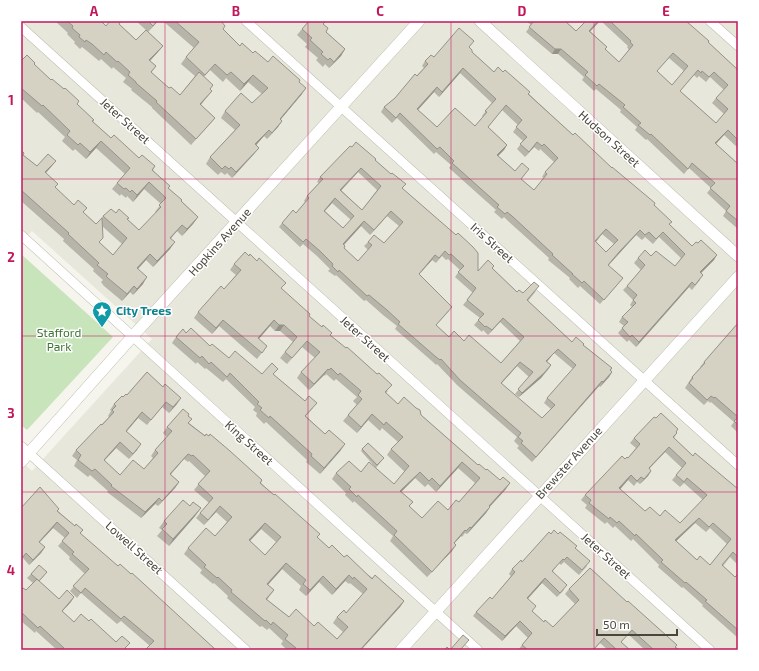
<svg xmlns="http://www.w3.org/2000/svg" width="759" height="671" viewBox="0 0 759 671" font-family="'Exo 2',sans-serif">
  <rect width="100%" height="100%" fill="#f5f4ed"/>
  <path fill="#e8e7dc" d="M21 21H738V650H21V461L32 471 152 339 32 231 21 242Z"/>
  <path fill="#c8e4bb" d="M21 254 113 337 27 430 21 425Z"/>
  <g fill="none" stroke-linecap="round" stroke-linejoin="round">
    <defs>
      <path id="minor" d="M246 21 738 465
        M710 21 738 46
        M21 27 710 650
        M21 235 478 650
        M21 446 246 650"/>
      <path id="tertiary" d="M480 21 738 256
        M21 462 132 337 419 21
        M401 650 738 277"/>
    </defs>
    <use href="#minor" stroke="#bfbeb0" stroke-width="10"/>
    <use href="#tertiary" stroke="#bfbeb0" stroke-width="12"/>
    <use href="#minor" stroke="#fff" stroke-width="9"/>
    <use href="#tertiary" stroke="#fff" stroke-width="11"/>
  </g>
  <path fill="#b7b5a9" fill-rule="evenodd" d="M55 21H101L106 26 119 24 136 40 146 30 136 21H158L148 32 163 46 158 52 150 61 156 66 151 73 169 88 180 95 195 76 181 64 186 57 194 48 163 21H221L223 29 240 46 299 82 302 94 281 119 282 121 278 127 267 139 264 136 256 145 254 154 232 178 227 173 225 175 221 172 218 175 206 164 210 157 235 130 221 118 225 111 252 103 262 94 248 82 240 91 226 78 223 82 210 70 204 77 210 89 212 91 207 97 201 105 215 118 210 124 191 145 152 108V107L131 90 132 89 123 82 126 78 113 67 112 69 101 59 99 61 87 51 82 47 80 49 74 43 75 42 67 34 68 33Z
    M309 21H325L323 24 328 28 326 32 345 49 341 56 329 68 325 64 323 67 316 60 318 58 305 47 307 44 297 35 302 29Z
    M526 21H565L576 31H590L607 47 605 49 619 62 629 50 627 47 628 46 601 21H686L708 42 738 70V148L724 135 716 144 737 163 738 161V229L723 216 726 211 707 193 711 188 689 168 684 174 647 139 646 140 635 130 637 127 620 112 621 110 596 89 594 91 582 80 584 77 558 54H552L526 32 531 25ZM669 58 684 71 672 85 657 71ZM694 75 697 78 699 76 706 82 710 77 724 90 716 98 712 103 724 114 716 123 680 91Z
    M469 47 472 52 494 72 529 94 573 135 654 206 670 225 692 246 714 260 701 273 700 280 692 290 689 287 636 347 629 340 627 342 618 333 624 326 619 322 622 317 632 307 630 305 633 300 623 290 627 286 641 270 634 263 638 258 651 256 675 266 681 258 659 237 653 244 645 237 642 240 636 235 617 256 608 266 623 278 619 283 600 304 580 286 578 288 569 279 570 278 548 260 549 258 508 221 504 217 502 219 494 212 496 210 449 168 451 165 436 152 434 154 397 118 392 123 381 112 384 107 395 98 424 68 422 66 425 61 434 57ZM460 73 492 103 482 116 483 117 475 126 437 127 418 110 434 92 439 97ZM502 110 518 125 513 132 523 141 517 149 525 157 534 147 539 151 540 149 554 162 545 172 542 177 544 178 534 190 521 179 525 174 515 171 498 156 504 150 507 145 488 127ZM602 234 614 244 606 252 596 242Z
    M21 60 34 65 94 120 93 122 111 138 139 158 155 166 153 170 168 188 198 217 193 224 182 236 177 231 171 238 170 249 153 267 146 260 138 269 143 284 133 295 130 292 122 301 104 286 101 282 103 280 93 271 94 269 63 241 64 239 21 201V150L23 155 37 166 56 161 46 173 55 188 74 205 87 208 83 212 96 224 103 216 116 213 128 220 139 230 156 213 155 212 161 204 144 189 133 202 127 196 126 198 121 194 120 196 112 189 117 183 125 174 96 148 86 159 75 149 73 151 62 141 65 137 38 112 37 113 21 98ZM102 226 122 244 113 255 99 243Z
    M352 147 375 160 478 271 494 266 492 268 517 292 523 293 536 291 528 301 572 342 583 345 612 368 611 371 612 372 609 377 600 387 599 386 532 462 517 448 519 446 514 441 517 437 457 385 437 364 436 365 433 362 395 329 397 326 383 315 366 300 364 301 336 275 335 276 328 271 330 269 317 256 303 244 300 247 279 227 282 223 296 213 305 202 304 201 307 196 319 183 317 182 320 177ZM358 172 377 190 362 210 341 190ZM332 203 351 220 343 228 325 211ZM387 216 399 226 384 243 368 242 364 246 368 250 358 261 344 249V245L361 226 370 235ZM442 256 446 260 448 259 460 270 455 277 473 293 463 305 480 318 474 325 482 332 483 330 488 335 500 322 520 341 501 363 464 341 449 337 436 325 449 311 419 274 432 260 436 263ZM554 353 573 369 547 398 544 403 551 409 542 418 501 384 517 366 529 377 515 394 519 397 541 378 548 370 551 365 547 362Z
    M234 264 282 289 309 316 330 335 388 391 386 393 398 404 421 415 478 465 506 489 490 506V507L486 513 467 534 465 533 462 537 461 536 454 543 452 551 427 577 390 541 393 536 354 501 353 503 345 495 346 493 332 479 336 473 361 472 394 484 405 472 387 455 391 449 398 442 382 428 380 431 368 420 357 433 343 421 348 415 357 405 353 401 357 397 336 379 334 381 326 374 325 376 324 375 309 390 297 378 301 372 315 358 302 347 287 364 280 358 293 342 280 331H275L270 326 259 339 267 346 257 359 219 326 212 334 194 318 198 312 224 289 236 275 230 270ZM458 468 475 483 459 502 448 510 422 518 409 506 413 502 401 492 415 478 425 487 428 484 436 492Z
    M738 323V431L737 432 731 426 734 422 711 402 710 403 708 401 704 405 685 388 692 377 701 367H700L704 362Z
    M186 333 210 346 229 358 262 374 274 375 313 408 306 416 341 450 320 474 306 462 307 460 266 422 264 424 256 416 257 413 253 410 255 407 226 379 223 382 206 368 205 369 197 362 196 364 172 343 176 337Z
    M147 372 177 404 169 413 162 407 147 425 138 418 126 431 137 450 129 459 116 448 104 461 120 475 144 469 153 458 151 456 155 450 167 437 163 433 167 427 188 416 189 423 262 480 261 483 317 537 329 548 344 557 404 601 400 607 361 650H287L281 644 283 641 269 628 267 630 262 626 260 627 227 598 228 596 214 583 213 584 200 573 202 570 184 554 188 548 215 536 227 522 216 512 204 525 196 518 200 513 209 503 194 490 205 476 189 461 188 462 184 459 170 474 179 482 175 488 158 506 155 504 141 518 107 492 108 491 90 475 88 477 74 466 77 460 72 456 76 450 109 417 108 416 111 411 110 410 114 404 127 395ZM261 529 276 542 265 555 250 541ZM282 569 301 586 299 590 306 596 319 582 332 595 345 581 349 584 350 583 363 594 346 613 337 617 333 623 343 632 337 639 314 626 289 617 267 600 274 590 268 585Z
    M656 418 678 429 676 432 677 433 674 438 693 456 738 489V565L730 557 723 566 735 577 738 574V638L702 606 703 605 683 587 682 588 658 567 659 565 633 539 631 541 615 526 613 528 607 522 605 524 585 508 587 505 581 500 585 495 625 459 628 458 636 448 630 443 634 438ZM665 452 682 468 672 480 680 487 684 483 703 500 680 523 645 511 620 489 628 480 634 486 637 482 640 484 648 476 651 471 649 469ZM695 523 706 532 710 528 727 544 710 565 697 560 676 541Z
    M362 449 384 458 376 468 361 451Z
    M21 508 58 511 75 526 83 530 80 534 216 650 150 646 121 621 117 624 81 593 77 598 70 591 85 574 69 559 70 557 58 546 65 538 53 528 39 543 45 547 41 553 29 565 23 558 21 560Z
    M196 515 169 546 157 536 162 530 159 528 164 521Z
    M551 534 575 549 587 566 579 575 564 562 561 565 559 563 553 571 564 590 557 597 542 583 528 598 532 611 544 622 553 627 575 604 565 594 569 589 676 647 679 650H645L628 634 621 642 630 650H608L600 643 594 650H519V649L522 645 528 638 516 626 502 641 473 616 476 612 492 599 511 576 509 574 512 569 522 562Z
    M31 574 44 576 39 581 59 599 74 597 62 611 74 622 89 621 127 650H57L36 631 35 633 21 621V590H26L33 583 27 578Z"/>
  <path fill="#959389" d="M157 21H158L148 32 153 26Z
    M598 21H600L586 36 589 31Z
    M163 46 158 52 144 67 149 60Z
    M345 49 341 56 329 68 334 62Z
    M555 49H561L558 54H552Z
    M463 68 460 73 439 97 442 92Z
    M253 75 248 82 240 91 244 84Z
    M437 87 434 92 414 114 417 109Z
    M306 88 302 94 276 125 280 119Z
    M212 91 207 97 195 111 200 104Z
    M282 121 278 127 267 139Z
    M269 130 264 136 251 151 255 144Z
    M728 130 724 135 712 148 715 143Z
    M101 141 96 148 86 159 90 152Z
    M537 142 534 147 525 157Z
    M507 145 504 150 494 160 497 155Z
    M259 148 254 154 232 178 236 172Z
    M56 161 51 167 41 178 45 172Z
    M361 168 358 172 337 195 340 190Z
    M149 182 144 189 133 202 137 195Z
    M335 198 332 203 321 215 324 211Z
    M391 211 387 216 370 235 374 230Z
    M198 217 193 224 182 236 187 229Z
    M364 221 361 226 340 249 343 244Z
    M182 225 177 231 166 244 170 238Z
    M606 229 602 234 592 246 595 241Z
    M640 230 636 235 604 270 620 251Z
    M175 242 170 249 153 267 157 261Z
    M150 254 146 260 133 274 137 268Z
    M435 255 432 260 415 279 419 274Z
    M717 255 714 260 697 277 700 272Z
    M147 277 143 284 133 295 137 289Z
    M692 282 689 287 636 347 639 342Z
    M134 286 130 292 122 301 127 294Z
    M503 318 500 322 488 335 492 330Z
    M223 320 219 326 212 334 216 328Z
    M274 320 270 326 254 344 258 338Z
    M279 325H284L280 331H275Z
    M558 349 554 353 543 366 546 361Z
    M520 362 517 366 497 388 501 383Z
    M551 365 541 378 519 397 522 393Z
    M328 369 324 375 309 390 314 384Z
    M612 372 609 377 600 387 603 382Z
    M602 381 599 386 532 462 536 457Z
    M181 398 177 404 169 413 173 407Z
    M142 412 138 418 122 437 126 431Z
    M372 414 368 420 357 433 361 427Z
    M120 442 116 448 99 466 104 460Z
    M141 444 137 450 129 459Z
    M345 444 341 450 320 474 324 468Z
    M669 447 665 452 645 473 649 468Z
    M188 454 184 459 166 480 170 474Z
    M462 462 458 468 436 492 440 486Z
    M651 471 648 476 640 484 644 479Z
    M420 472 415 478 396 497 400 491Z
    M631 475 628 480 616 494 619 488Z
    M179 482 175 488 158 506 162 501Z
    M510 483 506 489 485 512 489 506Z
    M159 498 155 504 141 518 145 512Z
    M220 506 216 512 204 525 208 520Z
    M490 507 486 513 467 534 471 528Z
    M201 508 196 515 169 546 173 539Z
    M699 518 695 523 672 545 675 540Z
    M57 522 53 528 35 547 39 542Z
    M265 523 261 529 245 546 249 540Z
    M465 530 461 536 449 549 454 543Z
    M456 545 452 551 427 577 432 572Z
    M45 547 41 553 29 565 33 560Z
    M286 563 282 569 263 590 267 584Z
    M349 575 345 581 332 595 336 589Z
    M323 576 319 582 306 596 310 590Z
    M545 578 542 583 524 603 527 598Z
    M74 597 71 602 58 616 62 611Z
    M404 601 400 607 361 650H360Z
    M520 621 516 626 502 641 505 636Z"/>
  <path fill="#d5d2c4" stroke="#959389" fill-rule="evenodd" d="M67 21H101L106 26 110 21H121L119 24 136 40 146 30 163 46 149 60 156 66 151 72 169 88 171 87 180 95 199 72 213 85 210 89 212 91 200 104 215 118 196 139 156 102 157 101 136 83V82L128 75 130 72 118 61 117 62 106 52 104 55 92 44 86 40 85 42 79 37 80 35 72 28 73 26Z
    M148 21H157L153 26Z
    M175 21H221L225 26 223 29 240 46 242 43 253 53 255 51 268 62 273 56 300 80 299 82 306 88 280 119 282 121 272 133 269 130 255 144 259 148 236 172 231 167 229 169 225 166 222 169 210 157 240 125 225 111 241 93 252 103 268 88 253 75 244 84 231 72 227 75 215 64 205 75 186 57 199 42Z
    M309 21H324L325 22 323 24 328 28 326 32 345 49 334 62 330 58 328 60 321 54 323 52 310 40 312 38 302 29Z
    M534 21H565L576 31 586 21H598L589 31 607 47 605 49 619 62 633 45 630 42 631 41 610 21H686L709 41 708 42 738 70V140L728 130 715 143 737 163 738 161V221L726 211 730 206 710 188 715 183 692 163 688 169 651 134 650 135 638 125 641 123 623 107 625 105 599 84 597 86 585 75 588 72 561 49H555L529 27ZM673 53 688 66 672 85 657 71ZM698 70 701 73 702 71 709 77 714 72 728 85 716 98 728 109 716 123 680 91Z
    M459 28 474 41 469 47 472 50V52L494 72 498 67 503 72 505 70 530 92 528 94 573 135 575 133 612 168V167L655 203 654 205 672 222 669 224 692 246 696 242 698 243 701 240 717 255 700 272 703 275 695 285 692 282 639 342 632 335 630 337 622 328 628 322 622 317 636 303 633 300 637 295 627 286 645 265 638 258 645 250 651 256 656 251 675 266 685 254 663 232 656 239 649 232 645 235 640 230 620 251 608 265 623 278 604 300 584 281 582 283 572 274H573L552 255 553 254 512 216 507 212 505 214 497 207 499 205 452 163 454 161 440 147 437 149 400 113 396 118 384 107 395 98 415 74 417 76 428 64 425 61 431 55 434 57ZM463 68 496 99 485 111 487 112 475 126 455 108 437 127 417 109 437 87 442 92ZM506 105 522 120 516 127 527 137 520 144 529 152 537 142 542 146 544 144 558 158 545 172 547 174 534 190 521 179 529 169 522 163 515 171 497 155 507 145 488 127ZM606 229 618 240 606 252 595 241Z
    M27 55 35 63 34 64 51 80 52 79 64 89 65 88 79 101 77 104 94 120 92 121 111 138 114 135 139 158 142 155 155 166 152 170 170 186 168 188 182 200 181 201 198 217 187 229 182 225 170 238 175 242 157 261 150 254 137 268 147 277 137 289 134 286 127 294 109 279 106 276 108 274 97 265 99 263 68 234 69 233 21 190V150L24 153 23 155 37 166 48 154 56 161 45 172 58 184 55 187 74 205 78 200 87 208 83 212 96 224 102 218 103 238 99 242 113 255 127 238 103 216 111 209 116 213 119 209 129 218 127 219 139 230 161 207 159 205 166 198 149 182 137 195 132 190 130 192 126 188 124 189 117 183 130 168 101 141 90 152 80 143 78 145 67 135 70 131 43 105 42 106 21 88V60H22Z
    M356 142 376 159 375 160 391 174 392 173 406 184 402 188 456 235 458 233 473 247 478 253V271L488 260 494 266 492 268 517 292 519 290 523 293 534 282 539 286 527 300 572 342 576 337 584 344 583 345 612 368 610 370 612 372 603 382 602 381 536 457 521 443 523 441 518 437 521 433 460 380 441 359 440 360 436 357 398 324 400 322 387 310 369 295 367 296 339 270 338 272 332 266 333 264 320 251 306 239 303 242 282 223 293 210 296 213 309 198 307 196 323 179 320 177 350 146 352 147ZM361 168 381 186 362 210 340 190ZM335 198 354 216 343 228 324 211ZM391 211 403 222 384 243 374 235 368 242 372 245 358 261 344 248 345 246 343 244 364 221 374 230ZM445 251 449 255 451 254 464 266 458 272 476 288 467 300 484 314 478 320 485 327 486 326 492 330 503 318 524 337 501 363 469 335 464 341 454 331 449 337 436 325 452 307 419 274 435 255 439 258ZM558 349 576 365 547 398 555 405 542 418 501 383 520 362 533 372 518 389 522 393 544 373 551 365 546 361Z
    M245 252 249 256 250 254 257 261 259 258 286 283 281 288 310 314 309 316 322 327 323 325 332 333 330 335 346 348 347 347 377 374 379 373 392 385 385 392 398 404 404 397 416 408 420 410 421 415 478 465 479 464 486 470 487 469 500 480 503 477 510 483 489 506 490 507 471 528 470 527 466 531 465 530 454 543 456 545 432 572 394 535 397 531 358 495 357 497 349 489 351 487 336 473 349 461 361 472 369 462 394 484 409 466 391 449 403 437 386 422 384 425 372 414 361 427 348 415 362 399 358 395 361 391 340 373 338 375 331 368 329 370 328 369 314 384 301 372 320 352 307 341 292 358 285 352 297 337 284 325H279L274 320 258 338 267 346 262 353 223 320 216 328 198 312 221 286 224 289 241 270 234 264ZM462 462 480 478 459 502 456 500 448 510 438 501 422 518 409 506 413 502 400 491 420 472 429 481 432 478 440 486Z
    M738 323V425L734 421 738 417 715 397 714 398 711 396 707 400 689 383 693 378 692 377 705 363 704 362Z
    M191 328 210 346 212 344 229 358 235 351 262 374 272 363 278 369 273 374 305 401 309 396 317 403 305 416 325 434 329 430 345 444 324 468 311 456 312 454 270 416 269 418 260 410 262 408 257 404 259 402 230 373 227 377 211 362 209 364 202 356 200 358 176 337 183 329 186 333Z
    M147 372 163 387 165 384 181 398 173 407 166 402 151 420 142 412 126 431 141 444 133 454 120 442 104 460 120 475 133 460 144 469 158 453 155 450 172 431 167 427 183 409 189 414 188 416 192 419 188 423 205 436 206 434 209 436 210 434 230 451 262 480 260 483 274 495 275 494 320 534 317 537 329 548 332 545 344 557 347 555 372 579 375 575 404 601 360 650H294L296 648 285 639 288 635 273 622 271 625 266 620 265 621 231 592 232 590 218 577 217 578 204 567 206 565 188 548 206 528 215 536 232 517 220 506 208 520 200 513 213 498 198 484 210 471 193 455 192 456 188 454 170 474 179 482 162 501 159 498 145 512 111 486 112 485 95 469 92 471 78 460 81 455 76 450 101 424 102 425 114 412 112 410 116 406 114 404 122 396 123 397 126 394 127 395ZM265 523 281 537 265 555 249 540ZM286 563 306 580 303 584 310 590 323 576 336 589 349 575 353 579 354 577 367 589 346 613 344 610 337 617 348 627 337 639 318 622 314 626 296 609 289 617 266 599 274 590 267 584Z
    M661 413 678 429 676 432 677 433 673 437 693 456 695 453 738 489V557L733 552 722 565 735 577 738 574V630L705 601 707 600 686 582 685 583 661 562 663 560 636 534 635 536 619 521 617 523 610 517 609 519 589 503 591 500 585 495 622 456 625 459 627 457 628 458 640 444 634 438 654 417 656 418ZM669 447 686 463 676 475 684 482 687 478 707 495 680 523 665 510 660 516 650 507 645 511 619 488 631 475 637 481 641 477 644 479 651 471 649 468ZM699 518 709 527 713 523 731 539 710 565 700 556 697 560 675 540Z
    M368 443 384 458 377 465 362 449Z
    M40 487 59 509 57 511 75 526 76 524 83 530 80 533 118 566 120 564 131 574 132 573 216 650H145L154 641 124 616 121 619 85 588 81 593 73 586 89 569 72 554 74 552 62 541 69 533 57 522 39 542 45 547 33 560 26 553 23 557 21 556V508Z
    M183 500 190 506 193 502 201 508 173 539 162 529 167 524 164 521Z
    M554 530 558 534 560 532 577 546 575 548 590 561 582 570 567 557 564 560 563 559 552 571 567 585 560 593 545 578 527 598 536 606 532 611 544 622 545 620 553 627 579 600 569 589 590 568 627 602 628 601 677 645 675 647 679 650H654L632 630 621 642 630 650H617L604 638 593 650H528L522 645 532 633 520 621 505 636 476 612 490 597 492 599 515 572 512 569 521 560 522 562 549 532 551 534Z
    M39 565 47 572 39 581 31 574Z
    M37 579 59 599 67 590 74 597 62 611 74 622 81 614 89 621 91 619 116 642 122 636 130 643 125 648 127 650H63L64 648 40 626 38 628 21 612V590L23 588 26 590Z
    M463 635 469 640 460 650H445L447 647 450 650Z"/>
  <path fill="none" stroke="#c2185b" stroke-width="1" stroke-opacity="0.55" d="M165 21V650M308 21V650M451 21V650M594 21V650M21 179H738M21 336H738M21 492H738"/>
  <defs>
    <symbol id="sight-pin" viewBox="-11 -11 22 30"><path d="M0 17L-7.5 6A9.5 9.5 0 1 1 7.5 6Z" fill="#0f9aa8" stroke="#fff"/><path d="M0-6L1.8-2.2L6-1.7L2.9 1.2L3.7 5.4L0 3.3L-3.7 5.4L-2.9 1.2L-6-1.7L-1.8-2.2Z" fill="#fff"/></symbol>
  </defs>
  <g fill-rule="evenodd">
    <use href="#sight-pin" x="91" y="300" width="22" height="30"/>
  </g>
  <g text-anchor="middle" stroke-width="3" stroke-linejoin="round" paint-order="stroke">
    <g font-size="12" fill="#49473b" stroke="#fff">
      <text transform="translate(125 121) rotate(42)" y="4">Jeter Street</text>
      <text transform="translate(609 139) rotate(42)" y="4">Hudson Street</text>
      <text transform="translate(220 242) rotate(-48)" y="4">Hopkins Avenue</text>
      <text transform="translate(492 243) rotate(42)" y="4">Iris Street</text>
      <text transform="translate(365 339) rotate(42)" y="4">Jeter Street</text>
      <text transform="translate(249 443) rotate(42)" y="4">King Street</text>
      <text transform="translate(569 463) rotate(-48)" y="4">Brewster Avenue</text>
      <text transform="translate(134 548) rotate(42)" y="4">Lowell Street</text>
      <text transform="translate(606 556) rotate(42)" y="4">Jeter Street</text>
    </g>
    <g font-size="12" font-weight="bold" fill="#0d838f" stroke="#fff" text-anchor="start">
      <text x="116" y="315">City Trees</text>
    </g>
    <g font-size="12" fill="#3d7534" stroke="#fff">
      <text x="59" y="337">Stafford<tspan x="59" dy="14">Park</tspan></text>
    </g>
  </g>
  <rect width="759" height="671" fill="none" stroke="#ffffff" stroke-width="44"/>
  <path d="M597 629v6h80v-6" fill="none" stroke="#49473b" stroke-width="2"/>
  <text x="603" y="629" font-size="12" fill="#49473b" stroke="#ffffff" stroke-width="3" paint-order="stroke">50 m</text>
  <rect x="22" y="22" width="715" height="627" fill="none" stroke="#c2185b" stroke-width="1.5"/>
  <g font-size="13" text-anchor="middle" font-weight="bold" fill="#c2185b">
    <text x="94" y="16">A</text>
    <text x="236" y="16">B</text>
    <text x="380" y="16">C</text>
    <text x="522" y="16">D</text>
    <text x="666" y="16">E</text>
    <text x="11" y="105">1</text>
    <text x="11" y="262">2</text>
    <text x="11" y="418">3</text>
    <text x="11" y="575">4</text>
  </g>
</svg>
